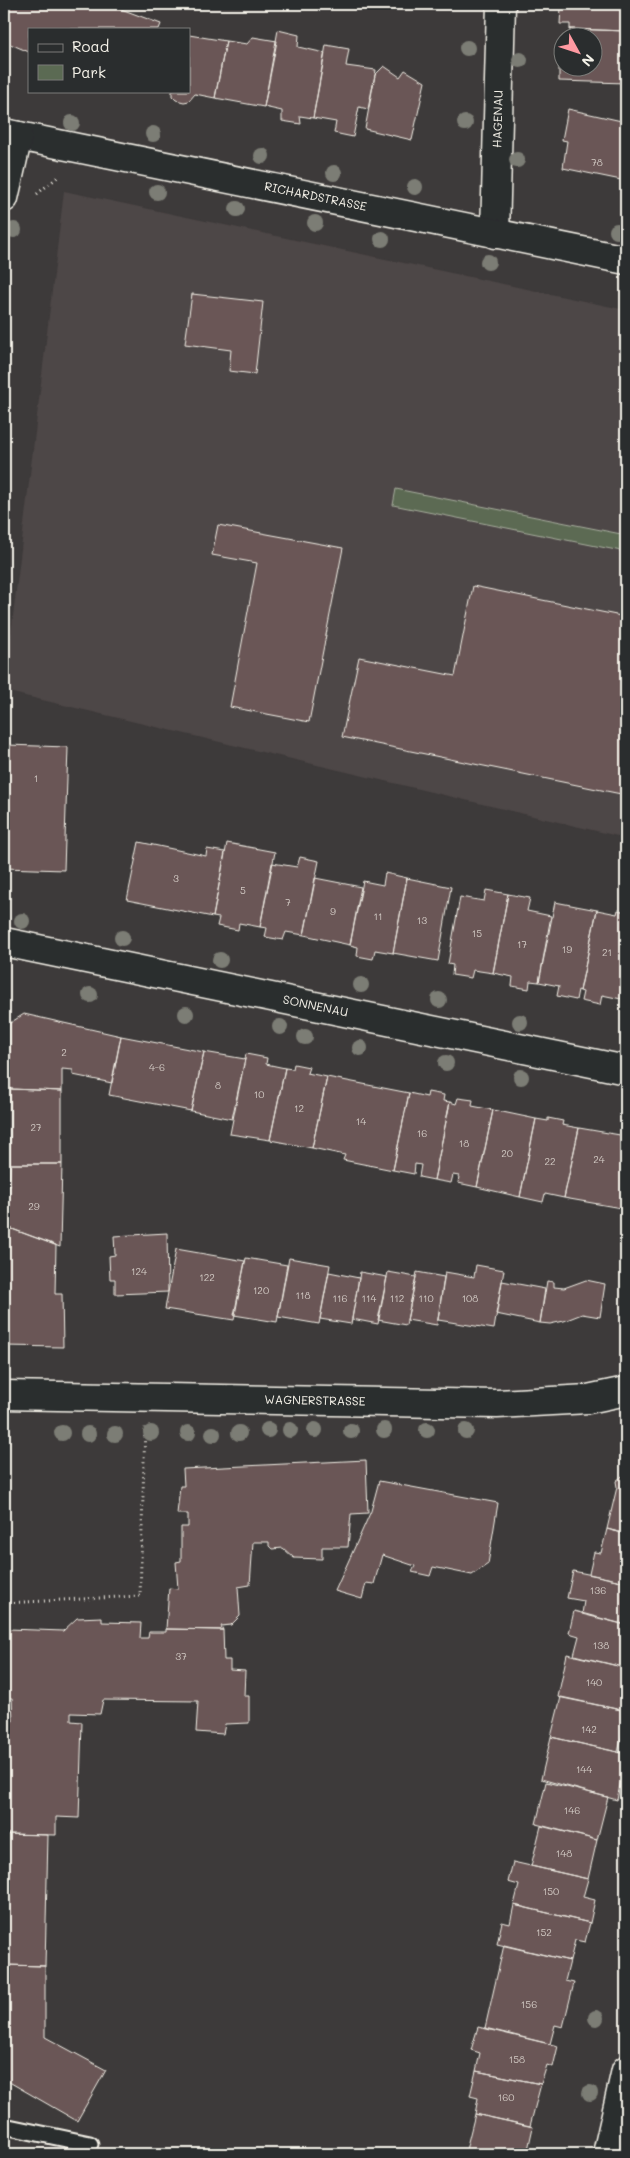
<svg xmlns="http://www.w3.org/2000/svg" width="630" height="2158" viewBox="0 0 630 2158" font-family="Mali,sans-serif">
  <rect width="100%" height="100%" fill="#3d3a3a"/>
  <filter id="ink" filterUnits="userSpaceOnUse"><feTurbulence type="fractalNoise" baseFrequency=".02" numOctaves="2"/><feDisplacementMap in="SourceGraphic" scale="10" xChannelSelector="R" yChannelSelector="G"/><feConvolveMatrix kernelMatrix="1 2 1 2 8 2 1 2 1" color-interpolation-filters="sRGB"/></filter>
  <g filter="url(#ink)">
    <path fill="#4d4646" d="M64 191 626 310V838L4 691Z"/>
    <path fill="#5b6a53" stroke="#a8ae9e" d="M396 489 626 535V552L393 505Z"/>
    <path fill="#6a5757" stroke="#f4f1e8" d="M7 4H108L161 24 159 29H29V52L8 43Z
      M571 4H626V31L570 29V24H560L561 7H571Z
      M570 29 626 31V83L559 81V61H562V68H592V38H570Z
      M278 30 299 35 298 47 325 53 313 118 300 116 301 124 282 121V111L264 107Z
      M189 35 226 41 215 98 195 94 189 101 184 102 176 100 172 96V91H189Z
      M253 37 277 41 264 107 215 98 226 41 247 44Z
      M326 45 349 49 346 66 376 70 368 109 359 107 353 137 334 133 336 122 313 118Z
      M384 66 400 77 405 70 425 82 412 140 365 129 375 75Z
      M568 109 626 122V181L563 168 567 141 562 140Z
      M192 294 263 302 255 374 229 371 231 350 185 344Z
      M218 525 343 548 309 722 230 707 257 563 212 555Z
      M473 586 626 617V795L342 737 359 657 455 676Z
      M7 745 68 747 64 870 4 868Z
      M139 842 206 856 207 849 225 852 213 917 127 900Z
      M227 843 275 852 260 927 239 923 238 930 217 926 219 918 213 917Z
      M300 857 319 861 304 935 286 932 283 940 265 937 267 928 260 927 272 863 297 867Z
      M385 873 407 878 393 953 375 950 373 959 357 956 358 947 350 945 363 881 383 885Z
      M315 878 361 887 350 945 304 935Z
      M407 878 451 887 438 961 393 953Z
      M486 890 508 894 493 973 473 970 471 978 452 975 453 965 448 964 460 897 484 901Z
      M508 894 530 898 527 911 551 916 539 982 530 981 529 989 512 986 513 977 493 973Z
      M555 902 597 910 580 991 578 990 576 1000 557 996 559 986 539 982Z
      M597 910 617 914 618 910 626 912V1000L602 995 600 1005 581 1001 583 992 580 991Z
      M24 1014 121 1036 112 1083 73 1075V1070L62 1069V1091L10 1089V1023Z
      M121 1036 204 1052 191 1111 109 1095Z
      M204 1052 245 1059 232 1119 191 1111Z
      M246 1054 267 1058 266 1064 285 1068 270 1140 230 1134Z
      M294 1064 309 1067 307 1073 327 1077 312 1148 270 1140 285 1068 293 1069Z
      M327 1077 409 1093 393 1170 343 1160 345 1155 312 1148Z
      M10 1089 62 1091V1164H10Z
      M428 1092 444 1095 443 1101 450 1102 434 1180 419 1177 421 1165 415 1164 414 1174 393 1170 409 1093 427 1097Z
      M458 1098 473 1100 472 1106 493 1110 477 1187 458 1183 459 1176 453 1175 451 1183 434 1180 450 1102 456 1104Z
      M493 1110 536 1119 520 1197 477 1187Z
      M548 1118 563 1121 562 1125 579 1128 564 1198 545 1194 543 1202 520 1197 536 1119 548 1121Z
      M579 1128 626 1136V1182L621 1208 564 1198Z
      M10 1164H62L60 1247 4 1226V1212L9 1201Z
      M626 1182V1211L620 1210Z
      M4 1226 56 1245 55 1294H62L63 1347 4 1346Z
      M167 1233 168 1292 115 1294V1279H110L109 1256 115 1255 114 1236Z
      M176 1249 245 1261 234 1320 165 1309Z
      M246 1258 287 1265 277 1322 234 1315Z
      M289 1258 330 1265 319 1324 278 1317Z
      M476 1265 504 1270 494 1329 438 1320 445 1272 474 1277Z
      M329 1272 359 1278 351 1324 320 1319Z
      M360 1272 387 1277 378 1324 352 1319Z
      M388 1272 416 1277 406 1325 378 1320Z
      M417 1272 444 1277 437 1325 407 1320Z
      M586 1280 605 1284 600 1317 582 1314 564 1321 550 1324 540 1323 547 1281 554 1282V1287L564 1288Z
      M502 1281 545 1289 540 1323 496 1314Z
      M366 1460 368 1513 351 1514 348 1547H322V1559L294 1558 283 1548 272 1549 269 1546V1542H253L250 1585 238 1587 240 1616 231 1625 221 1626 223 1630 166 1629 169 1588 178 1589 176 1562 181 1561V1527H188V1514H177L180 1486H184L183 1469Z
      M626 1473V1534L607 1529 617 1487 616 1481Z
      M379 1481 498 1503 488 1564 472 1575 433 1567 430 1576 412 1572 415 1566 382 1555 374 1584 366 1583 362 1599 335 1591 371 1511Z
      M607 1529 626 1534V1582L589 1574 594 1552 601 1553Z
      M573 1571 626 1582V1625L582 1614 584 1601 567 1598Z
      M574 1611 626 1625V1668L574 1655 579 1636 569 1633Z
      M102 1617V1622L141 1623 140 1638H148L149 1632H166V1629L223 1630 224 1660H230V1670L245 1671 244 1696H249V1723L225 1724 223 1734 196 1732 198 1701 103 1700 100 1714 71 1713V1721L82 1722 79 1818 56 1817V1835L4 1834V1721H13L12 1698H4V1633L8 1629 63 1631 77 1618Z
      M567 1654 626 1668V1711L558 1697Z
      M561 1697 626 1711V1721L618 1752 551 1737Z
      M551 1737 626 1754 617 1800 541 1779Z
      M546 1782 608 1797 597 1840 536 1824Z
      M541 1826 597 1840 588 1879 531 1866Z
      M4 1834 48 1835 45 1966 4 1965Z
      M513 1862 588 1879 583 1897 595 1900 590 1923 514 1905 519 1885 508 1882Z
      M514 1905 590 1923 585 1942 575 1940 570 1961 497 1944 502 1922 510 1924Z
      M504 1945 570 1961 565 1981 574 1983 563 2027 555 2025 550 2044 485 2028Z
      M4 1965 45 1966V2037L106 2070 77 2121 4 2079Z
      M478 2027 558 2046 553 2067 547 2065 541 2084 476 2071 480 2053 471 2050Z
      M476 2071 541 2084 530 2126 475 2114 478 2098 470 2096Z
      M475 2114 533 2127 527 2154H465Z"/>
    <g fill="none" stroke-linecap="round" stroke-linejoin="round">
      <defs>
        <path id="service" d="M4 2126 90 2144"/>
        <g id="minor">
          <path id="s1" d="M495 234 501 4"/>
          <path id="s2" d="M4 942 626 1070"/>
          <path d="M607 2154 626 2070"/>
        </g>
        <g id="tertiary">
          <path id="s3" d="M4 133 626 260"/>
          <path d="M4 198 18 136"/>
        </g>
        <g id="secondary">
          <path id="s4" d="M4 1395 497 1404 588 1399 626 1391"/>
        </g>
      </defs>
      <use href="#service" stroke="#f4f1e8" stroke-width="19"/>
      <use href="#minor" stroke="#f4f1e8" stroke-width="31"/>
      <use href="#tertiary" stroke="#f4f1e8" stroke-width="31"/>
      <use href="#secondary" stroke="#f4f1e8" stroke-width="31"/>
      <path stroke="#f4f1e8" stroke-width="3" stroke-dasharray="1 4" stroke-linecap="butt" d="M37 194 59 176
        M4 1603 140 1596 145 1427"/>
      <use href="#service" stroke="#2a2d2e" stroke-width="15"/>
      <use href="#minor" stroke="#2a2d2e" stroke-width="28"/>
      <use href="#tertiary" stroke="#2a2d2e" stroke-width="28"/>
      <use href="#secondary" stroke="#2a2d2e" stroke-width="28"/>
    </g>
    <g fill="#7c7d75">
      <circle cx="467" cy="48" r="8"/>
      <circle cx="520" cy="60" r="8"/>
      <circle cx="72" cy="123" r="8"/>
      <circle cx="465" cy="123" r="8"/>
      <circle cx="153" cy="134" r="8"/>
      <circle cx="262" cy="156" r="8"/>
      <circle cx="517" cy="160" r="8"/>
      <circle cx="334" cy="173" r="8"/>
      <circle cx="415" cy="187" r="8"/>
      <circle cx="157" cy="192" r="8"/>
      <circle cx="237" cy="209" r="8"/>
      <circle cx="315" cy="223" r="8"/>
      <circle cx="14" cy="230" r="8"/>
      <circle cx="617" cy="231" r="8"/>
      <circle cx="382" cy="239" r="8"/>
      <circle cx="488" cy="262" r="8"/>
      <circle cx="22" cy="921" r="8"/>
      <circle cx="122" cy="938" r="8"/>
      <circle cx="220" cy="960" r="8"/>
      <circle cx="361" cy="985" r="8"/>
      <circle cx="90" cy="995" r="8"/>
      <circle cx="439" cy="1000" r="8"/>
      <circle cx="186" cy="1014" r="8"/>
      <circle cx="520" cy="1022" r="8"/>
      <circle cx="280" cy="1027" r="8"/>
      <circle cx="305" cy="1037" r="8"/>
      <circle cx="360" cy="1048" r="8"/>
      <circle cx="446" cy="1063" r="8"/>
      <circle cx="521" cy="1077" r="8"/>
      <circle cx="268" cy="1430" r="8"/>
      <circle cx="290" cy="1430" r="8"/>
      <circle cx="315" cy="1430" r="8"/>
      <circle cx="384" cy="1430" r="8"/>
      <circle cx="427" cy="1430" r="8"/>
      <circle cx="351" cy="1431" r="8"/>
      <circle cx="466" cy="1431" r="8"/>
      <circle cx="62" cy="1433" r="8"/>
      <circle cx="151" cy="1433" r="8"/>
      <circle cx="188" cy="1433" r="8"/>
      <circle cx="239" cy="1433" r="8"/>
      <circle cx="88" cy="1434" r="8"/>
      <circle cx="115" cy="1434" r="8"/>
      <circle cx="213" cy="1434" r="8"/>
      <circle cx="596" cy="2018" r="8"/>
      <circle cx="590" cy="2093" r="8"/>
    </g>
  </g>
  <g text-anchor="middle" stroke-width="4.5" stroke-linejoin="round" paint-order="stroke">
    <g font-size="10" fill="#d2cac4">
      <text x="597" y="166">78</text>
      <text x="36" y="782">1</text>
      <text x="176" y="882">3</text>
      <text x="243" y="894">5</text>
      <text x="288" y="906">7</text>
      <text x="333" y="915">9</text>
      <text x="378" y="920">11</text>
      <text x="422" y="924">13</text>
      <text x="477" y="937">15</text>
      <text x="522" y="948">17</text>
      <text x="567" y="953">19</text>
      <text x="607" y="956">21</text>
      <text x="64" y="1056">2</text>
      <text x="157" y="1071">4-6</text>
      <text x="218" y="1089">8</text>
      <text x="259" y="1098">10</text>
      <text x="299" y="1112">12</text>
      <text x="361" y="1125">14</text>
      <text x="36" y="1131">27</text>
      <text x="422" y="1137">16</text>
      <text x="464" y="1147">18</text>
      <text x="507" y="1157">20</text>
      <text x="599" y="1163">24</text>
      <text x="550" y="1165">22</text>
      <text x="34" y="1210">29</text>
      <text x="139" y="1275">124</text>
      <text x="207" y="1281">122</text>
      <text x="261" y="1294">120</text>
      <text x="303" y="1299">118</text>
      <text x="340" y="1302">116</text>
      <text x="369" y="1302">114</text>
      <text x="397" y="1302">112</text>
      <text x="426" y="1302">110</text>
      <text x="470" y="1302">108</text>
      <text x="598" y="1594">136</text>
      <text x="601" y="1649">138</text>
      <text x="181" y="1660">37</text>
      <text x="594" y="1686">140</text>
      <text x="589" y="1733">142</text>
      <text x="584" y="1773">144</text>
      <text x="572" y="1814">146</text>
      <text x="564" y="1857">148</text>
      <text x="551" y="1895">150</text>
      <text x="544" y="1936">152</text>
      <text x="529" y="2008">156</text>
      <text x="517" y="2063">158</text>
      <text x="506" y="2101">160</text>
    </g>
    <g font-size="12" fill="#f4f1e8" stroke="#2a2d2e">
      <text dy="4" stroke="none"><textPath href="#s1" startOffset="115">HAGENAU</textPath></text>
      <text dy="4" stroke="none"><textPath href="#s3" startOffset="318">RICHARDSTRASSE</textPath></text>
      <text dy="4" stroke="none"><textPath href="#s2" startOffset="318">SONNENAU</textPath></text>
      <text dy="4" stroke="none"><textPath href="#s4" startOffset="311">WAGNERSTRASSE</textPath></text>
    </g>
  </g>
  <rect width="630" height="2158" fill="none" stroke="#2a2d2e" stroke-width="20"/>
  <rect x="10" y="10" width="610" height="2138" fill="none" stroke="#f4f1e8" stroke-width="2" filter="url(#ink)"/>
  <rect x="28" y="28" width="162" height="65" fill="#2a2d2e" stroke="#7b7b78"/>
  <rect x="38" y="44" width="25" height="8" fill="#2a2d2e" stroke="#7b7b78"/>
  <text x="72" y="52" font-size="15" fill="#f4f1e8">Road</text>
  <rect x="38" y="65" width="25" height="15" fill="#5b6a53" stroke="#7b7b78"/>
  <text x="72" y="78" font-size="15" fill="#f4f1e8">Park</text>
  <g transform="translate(578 52) rotate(130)"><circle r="24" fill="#2a2d2e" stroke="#7b7b78"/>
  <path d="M0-4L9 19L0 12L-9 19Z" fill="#ff9aa2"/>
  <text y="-8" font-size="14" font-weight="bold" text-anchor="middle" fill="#f4f1e8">N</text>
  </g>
</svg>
